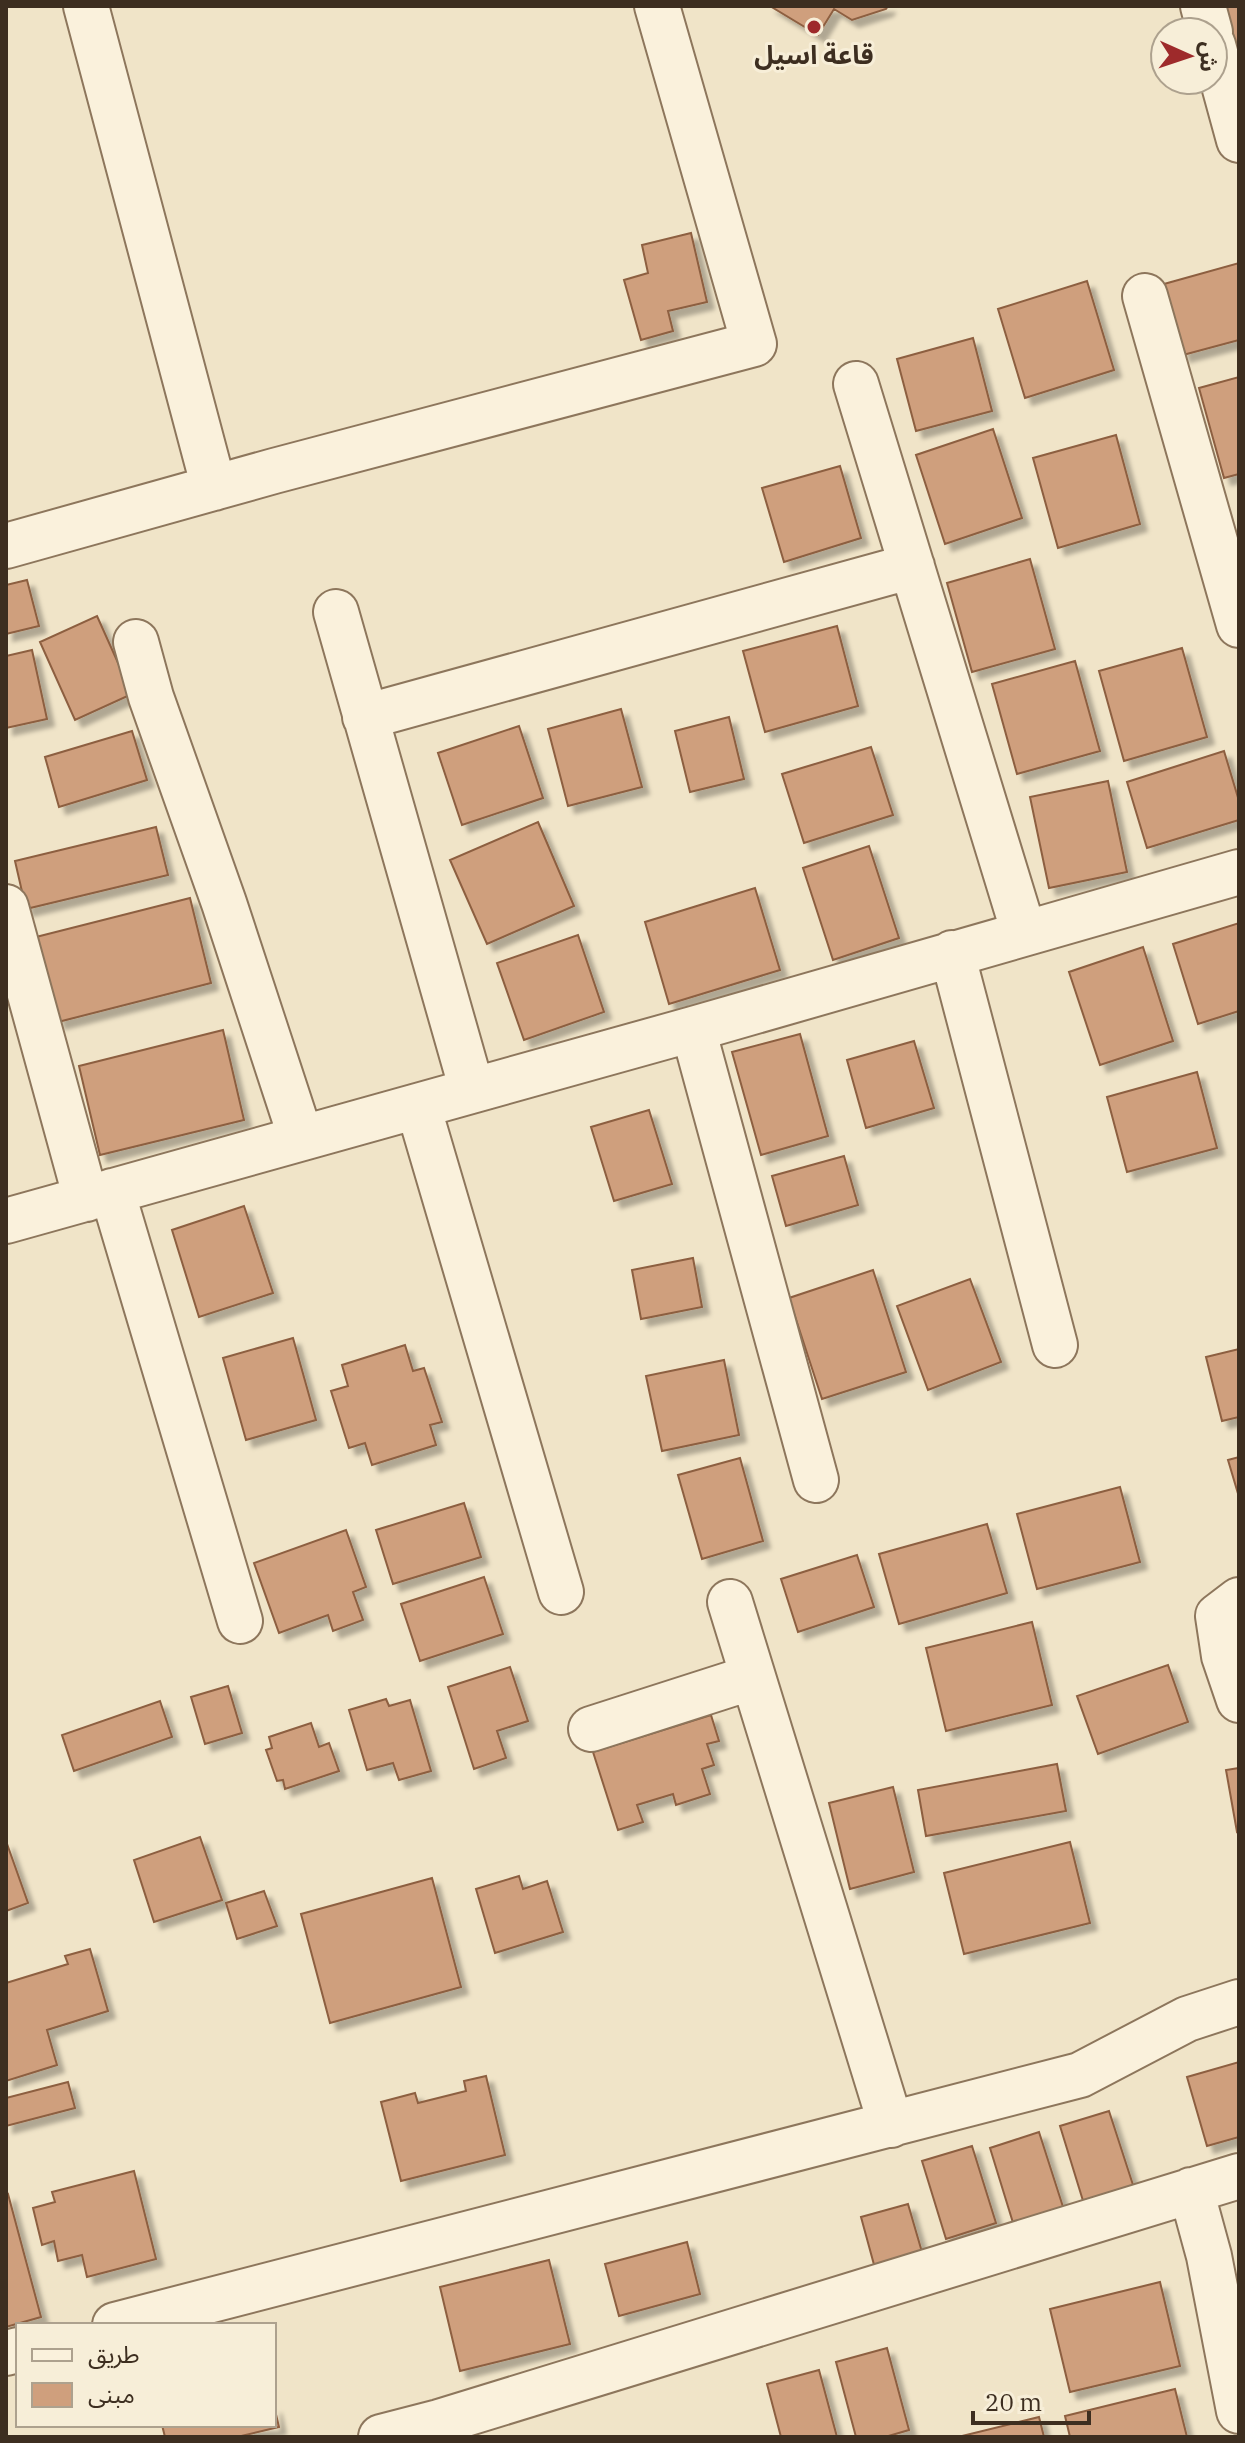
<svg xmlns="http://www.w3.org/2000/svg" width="1245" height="2443" viewBox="0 0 1245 2443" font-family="'IBM Plex Serif','Noto Sans Arabic',serif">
  <defs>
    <filter id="shadow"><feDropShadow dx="7" dy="7" stdDeviation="2" flood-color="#0004"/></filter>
  </defs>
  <rect width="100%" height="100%" fill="#f0e4c8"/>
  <path fill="#cf9f7d" stroke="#8d5f41" stroke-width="2" filter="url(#shadow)" d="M770 6H888L886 9 852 20 834 9 818 35Z
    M1219 6H1239V52Z
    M691 233 707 302 668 311 673 331 641 340 624 280 648 273 642 245Z
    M1239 263V340L1183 355 1164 284Z
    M1087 281 1114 370 1025 398 998 309Z
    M973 338 992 411 916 431 897 359Z
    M1239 377V474L1224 478 1199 388Z
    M993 429 1022 518 945 544 916 455Z
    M1116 435 1140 524 1058 548 1033 458Z
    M840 466 861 538 784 562 762 488Z
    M1030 559 1055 649 972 672 947 583Z
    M27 580 39 626 6 634V585Z
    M97 616 132 694 75 720 40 642Z
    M837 626 858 706 765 732 743 651Z
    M1182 648 1207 737 1124 761 1099 671Z
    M32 650 47 719 6 728V656Z
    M1075 661 1100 751 1017 774 992 684Z
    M621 709 642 787 568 806 548 729Z
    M729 717 744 779 690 792 675 731Z
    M519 726 543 798 462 825 438 753Z
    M132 731 147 780 59 807 45 757Z
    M871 747 893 815 804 843 782 774Z
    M1224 751 1239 801V820L1147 848 1127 782Z
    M1108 781 1127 872 1049 888 1030 797Z
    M538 822 574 906 487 944 450 860Z
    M156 827 168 875 26 909 15 861Z
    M869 846 899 938 833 960 803 868Z
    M755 888 780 970 669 1004 645 922Z
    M190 898 211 983 58 1022 36 937Z
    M1239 923V1011L1198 1024 1173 944Z
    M578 935 604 1012 524 1040 497 963Z
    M1143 947 1173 1041 1100 1065 1069 972Z
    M223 1030 244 1120 100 1155 79 1066Z
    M800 1034 828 1136 761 1155 732 1052Z
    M914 1041 934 1108 866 1128 847 1060Z
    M1197 1072 1217 1148 1127 1172 1107 1097Z
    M649 1110 672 1184 614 1201 591 1127Z
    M844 1156 858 1205 786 1226 772 1176Z
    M244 1206 273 1293 199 1317 172 1230Z
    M693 1258 702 1307 641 1319 632 1270Z
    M873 1270 906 1372 822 1399 789 1298Z
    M970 1279 1001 1362 928 1390 897 1306Z
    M293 1338 316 1420 246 1440 223 1358Z
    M405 1345 413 1371 424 1368 442 1422 430 1425 436 1445 372 1465 365 1443 349 1448 331 1391 348 1386 342 1365Z
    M1239 1349V1417L1222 1421 1206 1357Z
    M724 1360 739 1435 662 1451 646 1376Z
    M1239 1457V1497L1228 1460Z
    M740 1458 763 1541 702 1559 678 1475Z
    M1120 1487 1140 1562 1037 1589 1017 1514Z
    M464 1503 481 1557 393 1584 376 1530Z
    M987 1524 1007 1593 899 1624 879 1554Z
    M346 1530 366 1587 353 1592 363 1620 333 1631 328 1615 279 1633 254 1563Z
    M857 1555 874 1607 798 1632 781 1579Z
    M484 1577 503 1634 420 1661 401 1604Z
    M1032 1622 1052 1705 946 1731 926 1648Z
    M1168 1665 1188 1722 1098 1754 1077 1696Z
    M510 1667 528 1721 497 1731 506 1758 474 1769 448 1687Z
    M228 1686 242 1733 205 1744 191 1697Z
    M386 1699 389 1706 410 1700 431 1771 399 1780 393 1763 367 1770 349 1710Z
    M160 1701 172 1737 74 1771 62 1735Z
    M711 1715 719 1741 707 1744 714 1765 702 1769 710 1794 676 1805 673 1794 637 1805 643 1822 618 1830 593 1752Z
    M311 1723 319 1747 329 1743 339 1771 285 1789 283 1780 277 1781 266 1750 272 1748 269 1737Z
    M1057 1764 1066 1811 926 1836 918 1790Z
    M1239 1768V1831L1237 1832 1226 1770Z
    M893 1787 914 1872 850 1889 829 1803Z
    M200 1837 222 1900 154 1922 134 1860Z
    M6 1841 28 1903 6 1911Z
    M1070 1842 1090 1923 964 1954 944 1873Z
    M519 1876 523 1889 547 1881 563 1932 495 1953 476 1889Z
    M432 1878 461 1987 330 2023 301 1914Z
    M264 1891 277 1926 237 1939 226 1903Z
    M90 1949 108 2011 47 2030 57 2065 6 2081V1983L68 1964 65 1956Z
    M1239 2062V2137L1207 2146 1187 2077Z
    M486 2076 505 2155 401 2181 381 2102 415 2093 418 2103 466 2091 464 2081Z
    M68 2082 75 2108 6 2126V2098Z
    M1109 2111 1134 2188 1084 2204 1060 2126Z
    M1039 2132 1064 2210 1014 2226 990 2148Z
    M972 2146 996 2223 946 2239 922 2161Z
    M134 2171 156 2259 87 2277 82 2255 58 2261 54 2241 42 2245 33 2208 55 2202 52 2192Z
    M8 2194 41 2317 6 2327V2195Z
    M908 2204 924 2259 876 2272 861 2217Z
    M687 2242 700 2294 619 2316 605 2264Z
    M549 2260 570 2344 460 2371 440 2287Z
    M1160 2282 1180 2366 1070 2392 1050 2309Z
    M887 2348 909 2430 885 2437H856L836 2362Z
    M819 2370 837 2437H781L767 2384Z
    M1175 2389 1187 2437H1070L1065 2416Z
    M274 2406 279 2427 237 2437H165L162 2425H274Z
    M1039 2417 1044 2437H958Z"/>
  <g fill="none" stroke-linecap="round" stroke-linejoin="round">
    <defs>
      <path id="minor" d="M86 6 214 488
        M1203 6 1210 32
        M1213 45 1239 140
        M1145 296 1239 625
        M856 384 1024 933
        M6 546 274 471 754 344 657 6
        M336 612 472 1090
        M136 642 151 697 224 903 301 1138
        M365 717 912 566
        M6 907 86 1199
        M952 953 1055 1345
        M693 1029 816 1480
        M418 1106 561 1592
        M112 1191 240 1621
        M6 1221 693 1029 1239 872
        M1239 1600 1218 1616 1224 1656 1239 1700
        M730 1602 891 2125
        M591 1729 753 1677
        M1191 2190 1209 2256 1239 2411
        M115 2325 1080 2075 1187 2019 1239 2002
        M6 2353 18 2350
        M381 2437 439 2422 1239 2176"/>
    </defs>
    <use href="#minor" stroke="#8d765c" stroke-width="48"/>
    <use href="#minor" stroke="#faf1dc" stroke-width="44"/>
  </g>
  <circle fill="#9e2a2b" stroke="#f7eed8" stroke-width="3" cx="814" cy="27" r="8"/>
  <g text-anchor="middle" stroke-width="6" stroke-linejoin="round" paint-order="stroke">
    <g font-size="26" font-weight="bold" fill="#3d2e20" stroke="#f7eed8">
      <text x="814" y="64">قاعة اسيل</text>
    </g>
  </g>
  <rect width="1245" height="2443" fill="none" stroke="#3d2e20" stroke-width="16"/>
  <rect x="16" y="2323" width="260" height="104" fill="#f7eed8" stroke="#ada18e" stroke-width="2"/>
  <rect x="32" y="2349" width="40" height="12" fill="#faf1dc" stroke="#ada18e" stroke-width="2"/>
  <text x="88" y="2363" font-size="24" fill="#3d2e20">طريق</text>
  <rect x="32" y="2383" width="40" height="24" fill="#cf9f7d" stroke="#ada18e" stroke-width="2"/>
  <text x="88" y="2403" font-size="24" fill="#3d2e20">مبنى</text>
  <g transform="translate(1189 56) rotate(93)"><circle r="38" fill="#f7eed8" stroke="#ada18e" stroke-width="2"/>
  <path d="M0-6L14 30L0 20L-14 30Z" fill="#9e2a2b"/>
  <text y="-12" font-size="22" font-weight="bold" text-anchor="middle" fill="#3d2e20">ش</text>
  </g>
  <path d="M973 2411v12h116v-12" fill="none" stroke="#3d2e20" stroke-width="4"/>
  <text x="985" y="2411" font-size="24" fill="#3d2e20" stroke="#f7eed8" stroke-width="6" paint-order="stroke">20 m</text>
</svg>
